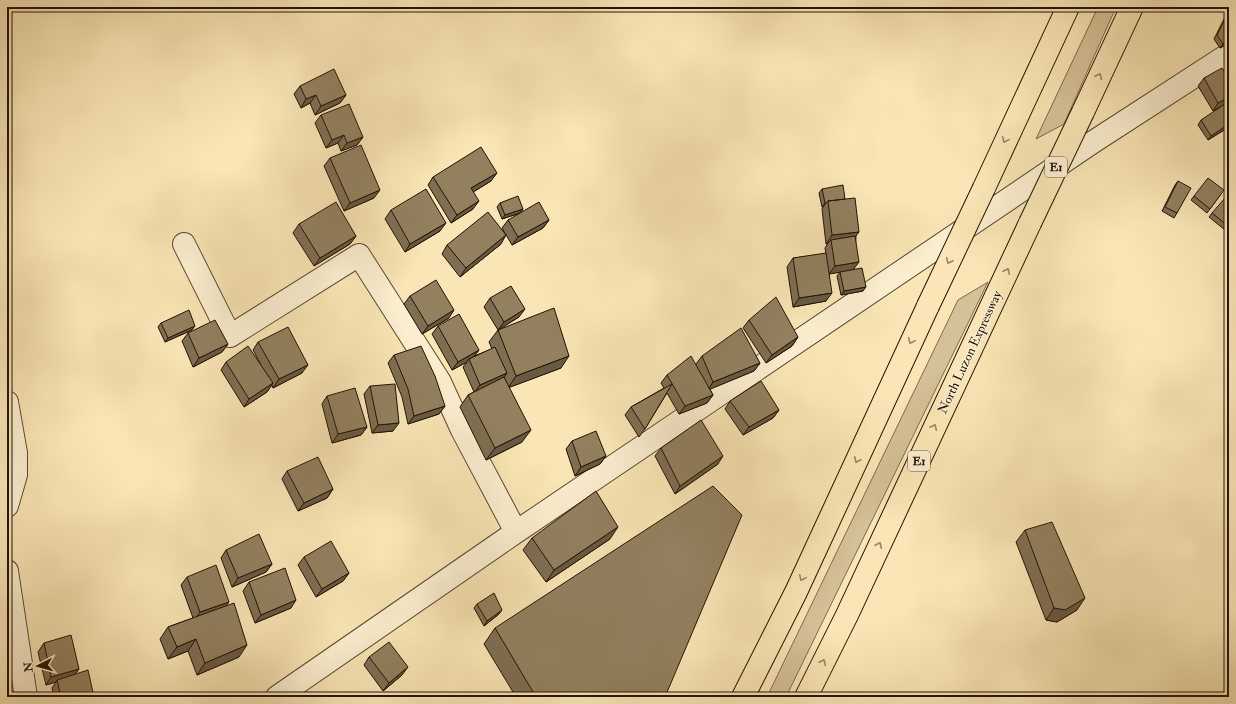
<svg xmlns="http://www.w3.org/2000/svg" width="1236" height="704" viewBox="0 0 1236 704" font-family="'IM FELL Double Pica',serif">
  <rect width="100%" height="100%" fill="#f9e5b5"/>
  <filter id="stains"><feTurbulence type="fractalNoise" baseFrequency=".005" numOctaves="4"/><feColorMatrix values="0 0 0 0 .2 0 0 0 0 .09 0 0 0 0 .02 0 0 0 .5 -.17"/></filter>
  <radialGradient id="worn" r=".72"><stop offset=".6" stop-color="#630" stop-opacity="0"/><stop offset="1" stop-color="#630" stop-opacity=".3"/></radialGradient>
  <path fill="#d5c197" stroke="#7c6a4c" d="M1098 7H1116L1064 124 1036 139Z
    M988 282 786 697H767L958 300Z"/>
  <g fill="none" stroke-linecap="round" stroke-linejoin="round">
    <defs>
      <path id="minor" d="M184 244 230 336 359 255 440 382 462 430 516 532
        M7 402 16 453V475L7 506
        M7 571 26 697
        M277 697 516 532 1093 142 1229 54"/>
      <path id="highway" d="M1083 112 1132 7
        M984 188 1068 7
        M743 697 796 592 928 306
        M806 697 847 615 1030 223"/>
    </defs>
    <use href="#minor" stroke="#58482f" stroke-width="24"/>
    <use href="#highway" stroke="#231302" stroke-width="24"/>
    <use href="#minor" stroke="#fbeecf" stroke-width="22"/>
    <use href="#highway" stroke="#f9e5b5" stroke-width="22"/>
    <defs>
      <path id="highway-bridge" d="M1030 223 1083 112
        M928 306 984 188"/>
    </defs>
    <use href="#highway-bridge" stroke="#231302" stroke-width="24" stroke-linecap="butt"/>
    <use href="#highway-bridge" stroke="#f9e5b5" stroke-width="22"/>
  </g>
  <path fill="#7e6e52" stroke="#231302" d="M1227 15 1229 43 1220 48 1214 39 1224 19Z
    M1229 71V102L1213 111 1198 86 1204 78 1226 74Z
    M300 86 346 95 340 103 315 115 310 103 301 108 294 94Z
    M1229 110V127L1208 140 1198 125 1201 120Z
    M321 115 363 137 357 145 341 151 338 143 326 148 315 123Z
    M330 158 374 198 344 211 324 166Z
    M433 177 491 181 473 192V209L451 223 428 185Z
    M1178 181 1177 213 1174 218 1162 211 1175 185Z
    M822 189 845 199 856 237 854 269 863 291 841 295 837 276 840 272 829 274 826 301 793 307 787 267 793 258 826 254 825 248 828 243 826 244 822 209 823 207H822L819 193Z
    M1221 194 1207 213 1191 200 1194 196Z
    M500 203 523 209 520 213 502 219 497 207Z
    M391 210 440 231 405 252 385 219Z
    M1212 213 1229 225V236L1225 230 1209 217Z
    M508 220H549L543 228 512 245 502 228Z
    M299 224 356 236 350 244 314 266 293 233Z
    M501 244 460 277 442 254 447 245Z
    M410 296 449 318 422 334 404 304Z
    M490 298 519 317 498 330 484 307Z
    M749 320 798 337 792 346 766 363 743 328Z
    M161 323 192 330 165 342 158 327Z
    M438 326 479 350 474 356 492 349 489 342 498 330 561 368 509 387 522 442 486 460 460 407 468 395 474 392 463 367 467 362 452 370 432 334Z
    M188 333 228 344 222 352 193 367 182 341Z
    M258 342 302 373 273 388 272 385 267 392 244 407 221 370 226 362 261 365 253 350Z
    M394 355 445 406 439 414 408 424 402 397 388 363Z
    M702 356 760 363 754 371 710 389 713 395 707 403 679 414 667 393 645 429 639 437 625 415 631 407 664 388 661 383 667 375 696 364Z
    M370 386 393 431 372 433 364 394Z
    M327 396 367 427 361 435 332 443 322 404Z
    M730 401 779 410 773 418 743 435 725 409Z
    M572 441 606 456 600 464 575 476 566 449Z
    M661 448 718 464 675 494 655 456Z
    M287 471 333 489 327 498 298 511 282 479Z
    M1025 530 1077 610 1057 622 1046 620 1016 542Z
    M532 538 610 539 546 582 523 550Z
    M226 550 272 564 266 572 232 587 221 558Z
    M304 557 349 573 343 581 316 597 298 565Z
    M187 577 226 606 239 657 197 675 188 651 168 659 160 639 168 627 193 618 181 585Z
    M249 582 291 608 255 623 243 591Z
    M477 604 499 614 484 626 474 608Z
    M495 628 665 697H516L484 644Z
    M44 643 79 669 75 674 94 697H54L52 688 56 682 46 685 38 652Z
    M369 657 402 675 383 691 364 665Z"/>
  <path fill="#665a42" stroke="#231302" d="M1229 40V43L1220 48 1223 44Z
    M316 95 310 103 301 108 306 99Z
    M346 95 340 103 315 115 321 106Z
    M1229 97V102L1213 111 1218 103Z
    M1229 124V127L1208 140 1211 136Z
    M344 135 338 143 326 148 332 140Z
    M363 137 357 145 341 151 347 143Z
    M497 173 491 181 465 197 471 188Z
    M380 190 374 198 344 211 350 203Z
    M479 201 473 209 451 223 457 215Z
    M825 203H826L823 207H822Z
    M523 209 520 213 502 219 505 215Z
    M549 220 543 228 512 245 518 237Z
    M446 223 440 231 405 252 410 244Z
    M859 232 853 240H831L828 243 826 244 832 235Z
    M506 235 501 244 460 277 466 268Z
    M356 236 350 244 314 266 320 258Z
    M859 262 853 270 829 274 835 266Z
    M866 287 863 291 841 295 844 291Z
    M832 293 826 301 793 307 799 298Z
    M525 309 519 317 498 330 504 322Z
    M454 310 449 318 422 334 428 326Z
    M195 326 192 330 165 342 168 338Z
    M798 337 792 346 766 363 772 355Z
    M228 344 222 352 193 367 199 358Z
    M479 350 473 358 469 359 467 362 452 370 458 362Z
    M569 356 561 368 508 388 516 376Z
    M760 363 754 371 708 390 713 382Z
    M308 365 302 373 273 388 279 379Z
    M507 373 501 381 474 393 480 385Z
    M273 383 267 392 244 407 249 399Z
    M713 395 707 403 679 414 685 406Z
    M445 406 439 414 408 424 414 416Z
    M779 410 773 418 743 435 749 427Z
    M399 423 393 431 372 433 378 425Z
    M367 427 361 435 332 443 338 434Z
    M531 430 522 442 486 460 495 448Z
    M606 456 600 464 575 476 581 467Z
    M723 456 718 464 675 494 680 486Z
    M333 489 327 498 298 511 304 503Z
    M618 527 610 539 546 582 554 570Z
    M272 564 266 572 232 587 238 578Z
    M349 573 343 581 316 597 322 589Z
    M1085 598 1077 610 1057 622 1046 620 1054 608Z
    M296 600 291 608 255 623 261 615Z
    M229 602 223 610 194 621 200 612Z
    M502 610 499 614 484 626 487 621Z
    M196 639 188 651 168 659 177 647Z
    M247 645 239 657 197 675 205 663Z
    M408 667 402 675 383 691 389 683Z
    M79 669 73 677 57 680 56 682 46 685 51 677Z"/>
  <path fill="#92805f" stroke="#231302" d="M1229 14V40L1223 44 1217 35 1227 15Z
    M1222 68 1229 80V97L1218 103 1204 78Z
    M334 69 346 95 321 106 316 95 306 99 300 86Z
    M349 104 363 137 347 143 344 135 332 140 321 115Z
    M1225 104 1229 110V124L1211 136 1201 120Z
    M361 145 380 190 350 203 330 158Z
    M481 147 497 173 471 188 479 201 457 215 433 177Z
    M1208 178 1224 190 1210 209 1194 196Z
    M1178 181 1191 188 1177 213 1165 207Z
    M843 185 845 199 828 201 826 203H825L822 189Z
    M426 189 446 223 410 244 391 210Z
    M518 196 523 209 505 215 500 203Z
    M855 198 859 232 832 235 828 201Z
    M1225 198 1229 201V224L1228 226 1212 213Z
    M336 202 356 236 320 258 299 224Z
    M539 202 549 220 518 237 508 220Z
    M488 212 506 235 466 268 447 245Z
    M855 236 859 262 835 266 831 240Z
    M826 253 832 293 799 298 793 258Z
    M862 268 866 287 844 291 840 272Z
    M436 280 454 310 428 326 410 296Z
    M511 286 525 309 504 322 490 298Z
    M776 297 798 337 772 355 749 320Z
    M554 308 569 356 516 376 498 330Z
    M189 310 195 326 168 338 161 323Z
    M459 314 479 350 458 362 438 326Z
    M215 320 228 344 199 358 188 333Z
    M288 327 308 365 279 379 258 342Z
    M741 328 760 363 713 382 702 356Z
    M248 346 273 383 249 399 226 362Z
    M421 346 435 376 445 406 414 416 408 389 394 355Z
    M495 347 507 373 480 385 469 359Z
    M691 356 713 395 685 406 667 375Z
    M504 377 531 430 495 448 468 395Z
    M761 381 779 410 749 427 730 401Z
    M395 384 399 423 378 425 370 386Z
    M672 384 645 429 631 407Z
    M355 388 367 427 338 434 327 396Z
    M701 420 723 456 680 486 661 448Z
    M596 431 606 456 581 467 572 441Z
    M318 457 333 489 304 503 287 471Z
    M713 486 742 515 665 697H536L495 628Z
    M596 491 618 527 554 570 532 538Z
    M1052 522 1085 598 1065 610 1054 608 1025 530Z
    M259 534 272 564 238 578 226 550Z
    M331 541 349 573 322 589 304 557Z
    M216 565 229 602 200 612 187 577Z
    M285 568 296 600 261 615 249 582Z
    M494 593 502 610 487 621 477 604Z
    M234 603 247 645 205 663 196 639 177 647 168 627Z
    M71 635 79 669 51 677 44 643Z
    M389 642 408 667 389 683 369 657Z
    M88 670 94 697H61L57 680Z"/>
  <defs><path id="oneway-chevron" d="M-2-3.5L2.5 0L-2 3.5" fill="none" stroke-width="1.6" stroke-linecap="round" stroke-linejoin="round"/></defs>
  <g stroke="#998664">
    <use href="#oneway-chevron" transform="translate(1099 76) rotate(-65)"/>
    <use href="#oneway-chevron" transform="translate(1005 140) rotate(114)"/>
    <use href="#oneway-chevron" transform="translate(949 261) rotate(115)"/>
    <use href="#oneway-chevron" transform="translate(1007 271) rotate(-65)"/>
    <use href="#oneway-chevron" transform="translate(911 341) rotate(115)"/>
    <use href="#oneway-chevron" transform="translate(934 427) rotate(-65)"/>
    <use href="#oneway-chevron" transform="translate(857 460) rotate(115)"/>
    <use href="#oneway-chevron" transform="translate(879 545) rotate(-65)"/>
    <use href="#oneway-chevron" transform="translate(802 578) rotate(115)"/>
    <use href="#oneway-chevron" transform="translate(823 662) rotate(-64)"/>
  </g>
  <g text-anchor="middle" stroke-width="3" stroke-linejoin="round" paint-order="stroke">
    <g fill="#fbeecf" stroke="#645540" stroke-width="1">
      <rect x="1045" y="157" width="22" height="20" rx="3"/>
      <rect x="908" y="451" width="22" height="20" rx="3"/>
    </g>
    <g font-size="12" font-weight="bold" fill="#231302">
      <text x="1056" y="171">E1</text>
      <text x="919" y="465">E1</text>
    </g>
    <g font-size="13" fill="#231302" stroke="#fbeecf">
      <text transform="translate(969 352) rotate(-65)" y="5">North Luzon Expressway</text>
    </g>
  </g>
  <rect width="1236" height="704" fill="none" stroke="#f9e5b5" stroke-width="24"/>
  <rect x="8" y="8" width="1220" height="688" fill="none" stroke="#231302" stroke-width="2"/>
  <rect x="12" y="12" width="1212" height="680" fill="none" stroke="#231302"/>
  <g transform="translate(38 666) rotate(264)" stroke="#fbeecf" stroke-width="3" paint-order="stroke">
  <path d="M0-3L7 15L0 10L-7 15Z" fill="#231302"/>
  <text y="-6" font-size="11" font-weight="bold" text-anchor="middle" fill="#231302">N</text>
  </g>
  <rect width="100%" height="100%" filter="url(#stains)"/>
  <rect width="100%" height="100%" fill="url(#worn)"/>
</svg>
